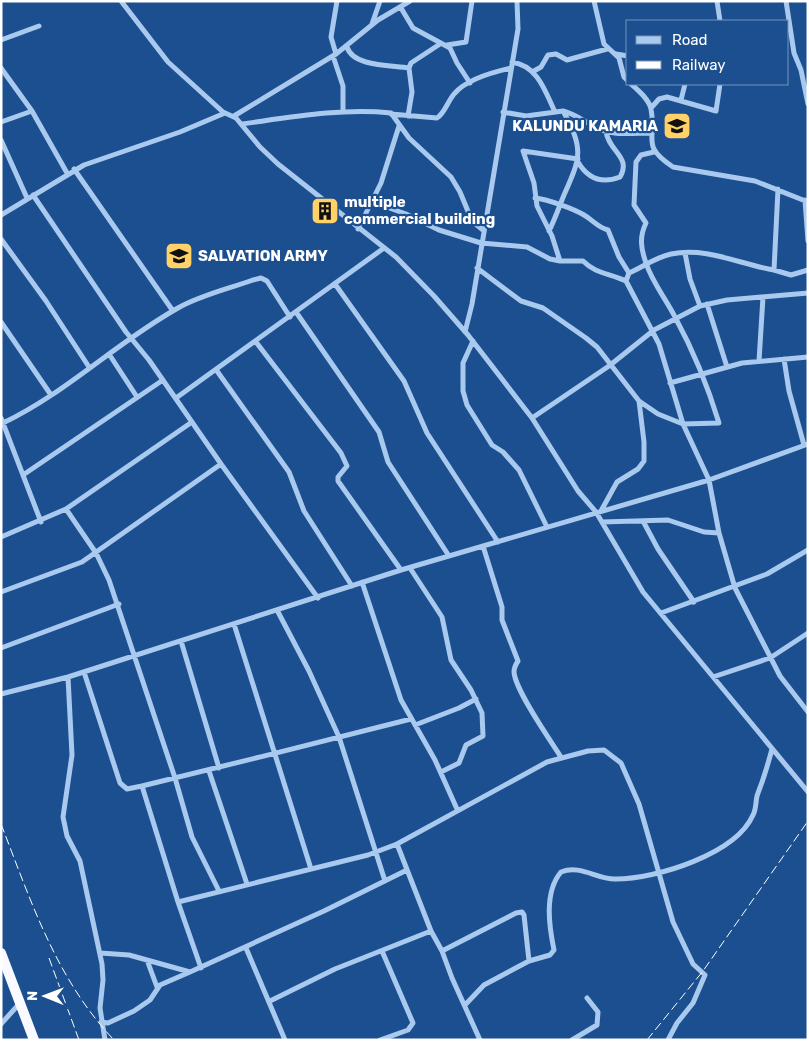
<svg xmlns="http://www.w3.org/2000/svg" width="809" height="1041" viewBox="0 0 809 1041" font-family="Rubik,sans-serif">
  <rect width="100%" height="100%" fill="#1b4f8f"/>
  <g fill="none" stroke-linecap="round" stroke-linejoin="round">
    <path stroke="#a9c9ee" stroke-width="5" d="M121 1 168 62 223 112 236 118 260 147 278 164 396 257 434 296 468 335 532 418 578 491 596 512 643 592 808 792
      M594 1 604 44 619 58 624 77 628 81
      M717 1 720 21
      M786 1 794 53 801 70 808 104
      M401 8 413 28 450 48 457 63 470 83
      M372 24 380 1
      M1 40 39 26
      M447 45 466 42 472 1
      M347 47C353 67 392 65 409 68
      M336 54 331 37 337 1
      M616 54 628 56
      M333 56 343 86V112
      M512 62C538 66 545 91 555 112
      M1 68 32 111 67 173
      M534 71 541 67 548 55 556 54 567 60 607 49
      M631 84C638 90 649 99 651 109 657 140 640 145 673 167L755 181 808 202
      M681 100 685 84
      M651 108 659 99 667 97 716 111 720 84
      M563 111C576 114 586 123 599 129 615 136 634 133 651 133
      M503 112 526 116 563 111C584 149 581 157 564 195 559 207 555 219 549 231
      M391 114 437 118C445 113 448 100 455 93 467 79 493 72 511 68
      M234 116 336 54 378 20 410 1
      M408 116 412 92 409 68 411 63 440 44
      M1 122 32 111
      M242 124C292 117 341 108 391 113L409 138 451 177 460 192 472 221 483 230
      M1 140 27 198
      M578 162C588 179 602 184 620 177 632 157 608 151 606 131
      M74 169 173 311
      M778 189 774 270C739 264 707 247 671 254 656 257 643 267 629 273L626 281 659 344 683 424 709 480 719 533 735 588 780 676 808 712
      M535 198C547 199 574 209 584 215 593 220 597 227 608 230L619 257 629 273
      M805 200 808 241
      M373 202 406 214 439 230 481 243 527 247 550 259 560 261H583C596 274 609 273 626 281
      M1 215 84 165 180 132 225 113
      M358 229 381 183 399 126
      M1 239 46 301 89 367
      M685 253 690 279 700 306
      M560 261 552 236 537 206 534 183 523 151 578 159
      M477 268 521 301 543 308 586 338 597 347 639 401 644 442V461L638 469 617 482 601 511
      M774 270 791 275 808 270
      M335 284 404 381 427 433 498 542
      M707 304 727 367
      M296 312 379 432 388 462 449 556
      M1 322 51 395
      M465 332 472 304 514 53 518 29 517 1
      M473 341 463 363V391L467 405 492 445 503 452 519 470 547 527
      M256 342 341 453 347 466 338 477V481L401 570
      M109 354 137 397
      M784 359 789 391 804 445
      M759 361 763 297
      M217 371 289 472 304 511 352 586
      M670 383 742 363 808 357
      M176 398 384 248
      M639 401 658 414 683 424 719 423C708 387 693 350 675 317 666 299 652 282 646 263 641 249 639 237 646 223L634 205 636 162 641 155 654 152
      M1 418 41 522
      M532 418 609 366 654 330 700 306 727 300 808 293
      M3 423C66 393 117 342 178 308 201 295 228 289 253 280L261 278 267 281 290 317
      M221 464 318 598
      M23 475 163 380
      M66 509 96 553 109 580 175 778 192 837 219 891
      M643 521 658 549 694 602
      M602 522 668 520 704 532 719 533
      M1 537 66 509 192 422
      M483 546 502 607V620L518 661C516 664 514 668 514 672 515 690 550 740 561 757
      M410 568 442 617 451 660 471 690 482 713 483 736 466 745 459 763 441 772
      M362 582 401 700 435 760 457 809
      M1 592 82 562 221 464 149 360 126 332 33 195
      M277 610 309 671 339 737 385 881
      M661 613 767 574 808 550
      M234 624 311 869
      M181 641 219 768
      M1 648 119 604
      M84 672 120 783 127 789 142 786 178 902 368 855 397 844 431 931
      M68 677 72 755 63 817 67 836 80 861 102 964 103 980 100 1008 105 1040
      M713 677 770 658 808 633
      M1 694 68 677 401 570 709 480 808 444
      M415 725 459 708 476 699
      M209 771 247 884
      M142 786C232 764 321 742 411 719
      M397 844 547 762 588 751 604 750 621 763 639 804 673 922 693 964 705 975 693 1003 677 1023 668 1040
      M178 902 201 968
      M246 948 285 1040
      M442 951 516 913 522 912 524 915 529 961 484 985 465 1005
      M100 953 129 955 190 972 324 911 407 870
      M147 960 157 987
      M529 961 550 955 554 950C549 926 544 892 561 872 581 864 597 880 616 879 656 879 736 854 753 815 757 808 755 800 758 793 764 778 768 764 772 749
      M270 1001 335 969 431 931 442 951 452 978 480 1040
      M101 1022 108 1023 134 1011 150 1000 160 985 190 972
      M1 1024 20 1003
      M380 1040 408 1030 413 1023 382 951
      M572 1040 597 1025 598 1012 587 998"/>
    <path stroke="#f8faff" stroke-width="10" d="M1 953 34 1040"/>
    <path stroke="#fff" stroke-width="1" stroke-dasharray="9 4" stroke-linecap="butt" d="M1 824C31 901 56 979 114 1040
      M49 958 79 1040
      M647 1040 703 971 808 821"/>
  </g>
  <defs>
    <symbol id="school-square" viewBox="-11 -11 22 22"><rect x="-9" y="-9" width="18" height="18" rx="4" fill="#ffd166" stroke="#1b4f8f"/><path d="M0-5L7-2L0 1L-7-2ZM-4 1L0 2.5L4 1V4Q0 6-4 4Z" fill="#111"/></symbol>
    <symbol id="building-square" viewBox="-11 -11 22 22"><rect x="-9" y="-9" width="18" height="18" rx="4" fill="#ffd166" stroke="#1b4f8f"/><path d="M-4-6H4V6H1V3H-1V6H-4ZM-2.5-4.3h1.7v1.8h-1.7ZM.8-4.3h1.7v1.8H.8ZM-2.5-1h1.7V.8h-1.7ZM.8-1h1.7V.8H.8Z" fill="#111"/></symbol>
  </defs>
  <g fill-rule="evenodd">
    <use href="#school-square" x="661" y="110" width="32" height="32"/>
    <use href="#building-square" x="309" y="195" width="32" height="32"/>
    <use href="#school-square" x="163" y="240" width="32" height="32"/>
  </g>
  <g text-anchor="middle" stroke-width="4.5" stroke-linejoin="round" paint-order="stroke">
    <g font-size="15" font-weight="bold" fill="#fff" stroke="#1b4f8f" text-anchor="start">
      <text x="658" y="131" text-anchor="end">KALUNDU KAMARIA</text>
      <text x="344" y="207">multiple<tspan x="344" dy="17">commercial building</tspan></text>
      <text x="198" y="261">SALVATION ARMY</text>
    </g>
  </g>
  <rect width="809" height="1041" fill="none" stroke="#ffffff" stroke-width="5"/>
  <rect x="626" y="20" width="162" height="65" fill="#1b4f8f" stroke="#7695bc"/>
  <rect x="636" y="36" width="25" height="8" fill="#a9c9ee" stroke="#7695bc"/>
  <text x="672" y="45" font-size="15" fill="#ffffff">Road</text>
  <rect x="636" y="61" width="25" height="8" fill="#ffffff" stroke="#7695bc"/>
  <text x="672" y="70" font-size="15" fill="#ffffff">Railway</text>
  <g transform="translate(45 996) rotate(271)" stroke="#1b4f8f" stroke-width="4" paint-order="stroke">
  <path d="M0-4L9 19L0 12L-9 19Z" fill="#ffffff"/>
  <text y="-8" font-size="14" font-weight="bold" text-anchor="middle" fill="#ffffff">N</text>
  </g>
</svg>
